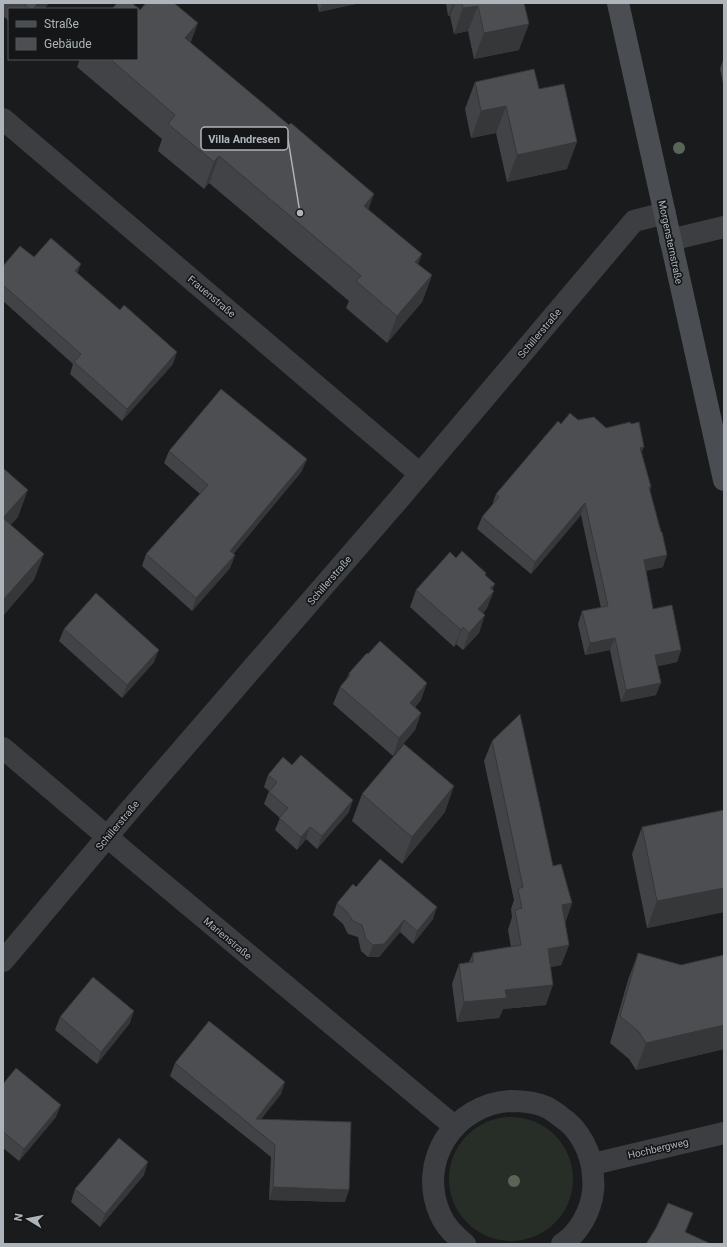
<svg xmlns="http://www.w3.org/2000/svg" width="727" height="1247" viewBox="0 0 727 1247" font-family="Roboto,sans-serif">
  <rect width="100%" height="100%" fill="#1a1b1c"/>
  <path fill="#272e27" d="M449 1179a62 62 0 1 1 124 0a62 62 0 1 1-124 0Z"/>
  <g fill="none" stroke-linecap="round" stroke-linejoin="round">
    <path stroke="#3c3e41" stroke-width="22" d="M3 119 420 474
      M670 240 724 227
      M3 748 131 857 454 1126
      M3 961 128 812 399 499 634 221 665 213
      M593 1164 724 1133
      M465 1244C455 1236 445 1226 440 1214 417 1161 454 1104 511 1101 522 1101 535 1102 546 1107 551 1109 557 1114 561 1117 580 1129 592 1154 593 1176 593 1181 594 1186 593 1191 591 1211 579 1233 562 1244"/>
    <path stroke="#4a4d51" stroke-width="22" d="M618 3 724 480"/>
  </g>
  <g fill="#596657">
    <circle cx="679" cy="148" r="6"/>
    <circle cx="514" cy="1181" r="6"/>
  </g>
  <path fill="#414346" d="M3 3H49L44 9H9V21L3 16Z
    M317 3H360L319 12Z
    M446 3H524L519 50 474 59 468 31 454 34 450 16H448Z
    M140 10 191 43 368 209 418 264 432 275 422 302 387 343 346 308 349 301 209 183 204 189 158 151 162 139 77 67 80 59H137Z
    M724 57V88L720 69Z
    M475 82 539 89 567 169 507 182 496 133 471 138 465 109Z
    M34 257 78 274 173 364 122 421 70 374 73 364 3 301V266Z
    M578 420 606 428 642 453 651 487 650 490 663 567 646 571 653 609 681 650 677 662 658 666 656 695 621 702 610 650 585 655 578 624 582 611 601 608 581 515 531 574 477 529 482 517 492 505 496 494 561 424Z
    M169 451 302 471 233 554 235 555 230 568 192 611 142 566 146 554 200 494 164 463Z
    M456 558 486 575 493 590 487 608 483 613 479 633 463 650 456 644 454 647 410 607 416 590Z
    M64 629 154 662 122 698 59 641Z
    M349 673 421 700 415 707 421 713 415 730 393 756 333 704 340 687 347 678Z
    M492 741 553 866 572 903 565 923 569 945 561 965 551 967 546 1005 503 1009 499 1018 457 1022 452 984 459 964 469 962 473 953 511 947 508 930 512 917 511 909 514 900 484 761Z
    M268 775 349 812 317 849 306 839 297 850 275 830 280 818 264 804 269 791 264 787Z
    M362 794 445 812 402 864 352 821Z
    M724 810V912L647 928 632 854 642 827Z
    M356 887 433 919 413 944 400 932 379 957H368L361 951 358 937 348 934 343 924 333 915 337 903Z
    M638 953 681 965 724 955V1049L636 1070 629 1059 610 1043 628 980Z
    M60 1017 130 1023 97 1064 55 1030Z
    M175 1063 281 1094 261 1119 345 1202 269 1200 271 1157 170 1076Z
    M3 1084 56 1117 19 1161 3 1148Z
    M144 1175 100 1227 71 1202 75 1189Z"/>
  <path fill="#353739" d="M38 3H49L44 9H33Z
    M322 3H360L319 12Z
    M453 3H455L450 16H448Z
    M478 6 468 31 454 34 463 8Z
    M198 23 188 50 185 38Z
    M529 24 519 50 474 59 484 33Z
    M506 106 496 133 471 138 481 111Z
    M577 142 567 169 507 182 517 155Z
    M219 156 209 183 204 189 214 162Z
    M374 194 364 221V206Z
    M422 254 412 281 415 262Z
    M81 264 76 277 75 271Z
    M432 275 422 302 387 343 397 316Z
    M177 352 173 364 122 421 127 409Z
    M644 447 639 459 640 448Z
    M307 459 302 471 226 563 230 551Z
    M28 490 18 517 3 534V518Z
    M585 503 581 515 531 574 535 562Z
    M44 554 34 580 3 616V600Z
    M235 555 230 568 192 611 196 598Z
    M667 555 663 567 639 572 644 560Z
    M495 584 491 593 494 591 487 608 471 626 478 609 490 588Z
    M485 615 479 633 463 650 469 633Z
    M463 627 456 644 454 647 461 630Z
    M615 638 610 650 585 655 590 643Z
    M159 650 154 662 122 698 127 685Z
    M681 650 677 662 651 668 655 655Z
    M427 683 421 700 404 720 410 703Z
    M661 683 656 695 621 702 626 690Z
    M421 713 415 730 393 756 399 738Z
    M454 786 445 812 402 864 412 837Z
    M353 800 349 812 317 849 322 836Z
    M310 827 306 839 297 850 301 837Z
    M724 888V912L647 928 657 901Z
    M572 903 565 923 562 905Z
    M437 907 433 919 413 944 417 931Z
    M404 920 400 932 379 957H368L373 945Z
    M569 945 561 965 541 969 548 949Z
    M553 985 546 1005 503 1009 499 1018 457 1022 464 1002 505 990Z
    M134 1011 130 1023 97 1064 101 1052Z
    M724 1025V1049L636 1070 646 1043Z
    M285 1082 281 1094 254 1128 256 1119Z
    M61 1105 56 1117 19 1161 24 1149Z
    M148 1162 144 1175 100 1227 105 1214Z
    M273 1187 349 1190 345 1202 269 1200Z
    M693 1213 683 1240 685 1232Z"/>
  <path fill="#4c4e51" stroke="#353739" d="M23 3H38L33 9H30Z
    M117 3H132L140 10 146 3H174L198 23 185 38 289 125 291 123 374 194 364 206 422 254 415 262 432 275 397 316 356 281 361 276 219 156 214 162 168 124 175 115 110 59H137V9H112Z
    M462 3H524L529 24 484 33 478 6 463 8Z
    M534 69 539 89 564 84 577 142 517 155 506 106 481 111 475 82Z
    M51 238 81 264 75 271 120 310 124 305 177 352 127 409 74 362 81 354 3 285V266L20 246 34 257Z
    M221 389 307 459 230 551 235 555 196 598 146 554 208 485 169 451Z
    M570 413 578 420 594 417 606 428 630 422 631 424 639 422 644 447 640 448 651 487H649L661 532H662L667 555 644 560 653 609 672 605 681 650 655 655 661 683 626 690 615 638 590 643 582 611 608 606 585 503 535 562 482 517 499 497 496 494 558 421 561 424Z
    M3 468 28 490 3 518 44 554 3 600Z
    M462 551 486 573 485 575 495 584 490 588 494 591 478 609 485 615 469 633 463 627 461 630 416 590 450 552 456 558Z
    M96 593 159 650 127 685 64 629Z
    M380 641 427 683 410 703 421 713 399 738 340 687 350 675 349 673 367 653 368 654Z
    M520 714 553 866 561 864 572 903 562 905 569 945 548 949 553 985 505 990 507 998 464 1002 459 964 473 962V953L521 945 515 910 522 908 518 889 523 887 492 741Z
    M404 744 454 786 412 837 362 794Z
    M301 755 353 800 322 836 310 827 301 837 279 818 288 808 269 792 277 782 268 775 283 757 292 765Z
    M724 810V888L657 901 642 827Z
    M380 859 437 907 417 931 404 920 384 944 373 945 366 939 362 925 353 921 347 912 337 903 353 884 356 887Z
    M638 953 681 965 724 955V1025L646 1043 639 1032 620 1016Z
    M93 977 134 1011 101 1052 60 1017Z
    M209 1021 285 1082 256 1119 351 1122 349 1190 273 1187 275 1145 175 1063Z
    M16 1068 61 1105 24 1149 3 1132V1084Z
    M119 1138 148 1162 105 1214 75 1189Z
    M668 1203 693 1213 685 1232 711 1244H646L656 1228Z"/>
  <g text-anchor="middle" stroke-width="3.5" stroke-linejoin="round" paint-order="stroke">
    <g font-size="10" fill="#aeb5ba" stroke="#151617">
      <text transform="translate(671 242) rotate(78)" y="4">Morgensternstraße</text>
      <text transform="translate(212 296) rotate(40)" y="4">Frauenstraße</text>
      <text transform="translate(539 333) rotate(-50)" y="4">Schillerstraße</text>
      <text transform="translate(329 580) rotate(-49)" y="4">Schillerstraße</text>
      <text transform="translate(117 825) rotate(-50)" y="4">Schillerstraße</text>
      <text transform="translate(228 938) rotate(40)" y="4">Marienstraße</text>
      <text transform="translate(658 1148) rotate(-13)" y="4">Hochbergweg</text>
    </g>
  </g>
  <path fill="none" stroke="#aeb5ba" stroke-width="1.5" d="M300 213L288 139"/>
  <circle fill="#aeb5ba" stroke="#151617" stroke-width="1.5" cx="300" cy="213" r="4"/>
  <rect fill="#151617" stroke="#aeb5ba" stroke-width="1.5" x="201" y="127" width="87" height="23" rx="4"/>
  <g font-size="11" text-anchor="middle" font-weight="bold" fill="#aeb5ba">
    <text x="244" y="143">Villa Andresen</text>
  </g>
  <rect width="727" height="1247" fill="none" stroke="#aeb5ba" stroke-width="8"/>
  <rect x="8" y="8" width="130" height="52" fill="#151617" stroke="#525658"/>
  <rect x="16" y="21" width="20" height="6" fill="#4a4d51" stroke="#525658"/>
  <text x="44" y="28" font-size="12" fill="#aeb5ba">Straße</text>
  <rect x="16" y="38" width="20" height="12" fill="#4c4e51" stroke="#525658"/>
  <text x="44" y="48" font-size="12" fill="#aeb5ba">Gebäude</text>
  <g transform="translate(28 1219) rotate(280)" stroke="#151617" stroke-width="3" paint-order="stroke">
  <path d="M0-3L7 15L0 10L-7 15Z" fill="#aeb5ba"/>
  <text y="-6" font-size="11" font-weight="bold" text-anchor="middle" fill="#aeb5ba">N</text>
  </g>
</svg>
